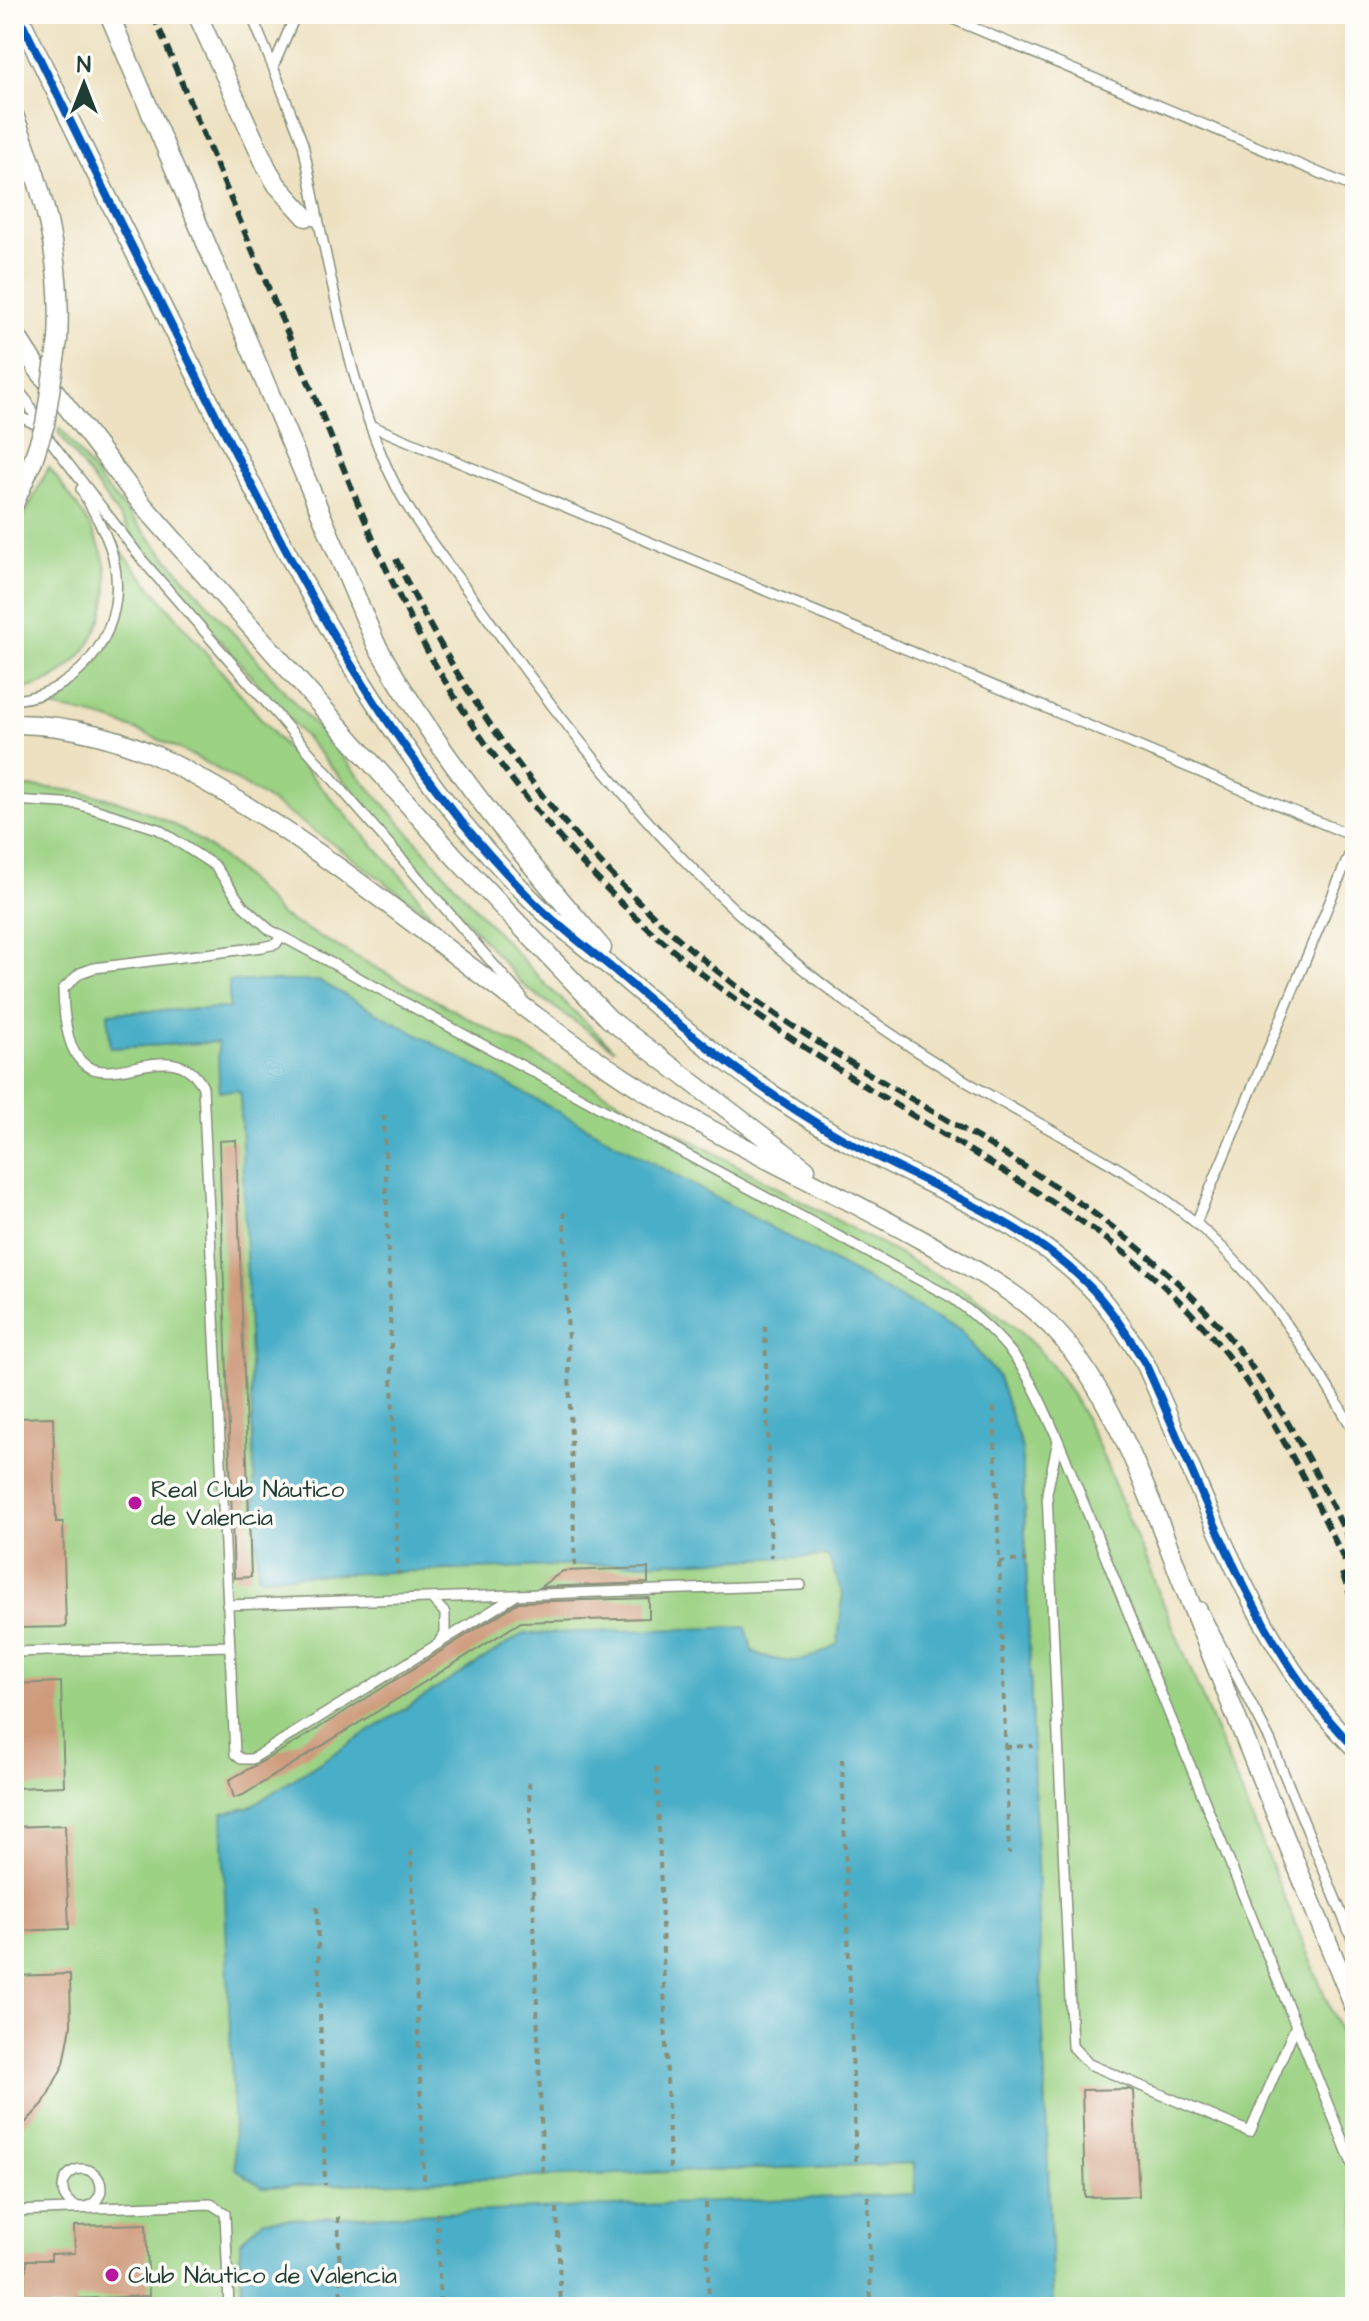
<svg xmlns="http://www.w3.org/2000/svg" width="1369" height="2321" viewBox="0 0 1369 2321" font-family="'Architects Daughter',sans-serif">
  <rect width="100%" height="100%" fill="#fdfcf7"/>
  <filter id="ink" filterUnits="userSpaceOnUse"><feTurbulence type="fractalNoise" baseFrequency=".0125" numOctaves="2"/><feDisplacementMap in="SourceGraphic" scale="16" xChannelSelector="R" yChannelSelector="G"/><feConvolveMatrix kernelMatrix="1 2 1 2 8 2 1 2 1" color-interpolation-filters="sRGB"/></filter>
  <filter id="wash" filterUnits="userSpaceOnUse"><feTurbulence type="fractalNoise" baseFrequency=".006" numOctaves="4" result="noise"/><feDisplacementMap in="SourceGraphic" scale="32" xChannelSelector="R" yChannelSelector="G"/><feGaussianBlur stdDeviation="1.8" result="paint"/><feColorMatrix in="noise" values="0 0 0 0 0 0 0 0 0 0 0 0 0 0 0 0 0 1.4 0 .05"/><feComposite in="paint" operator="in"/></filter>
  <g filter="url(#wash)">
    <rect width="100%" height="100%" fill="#ede1c1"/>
    <path fill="#9cd284" stroke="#5e885c" stroke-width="2" d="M60 428 104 486 484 918 548 987 614 1049 524 986 159 571 58 433Z
      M49 467C66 492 91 521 101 550 123 611 81 685 14 690V536Z
      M117 546 277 738 411 887 433 918C340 849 227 760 117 723 92 714 65 710 39 704 112 667 131 626 117 546Z
      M14 787C126 785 210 832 280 915L959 1287C1034 1337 1061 1365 1099 1447L1355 2069V2307H1053L1022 1449 998 1377 961 1331 230 981V1008L108 1013 110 1048 218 1042 220 1090H240L258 1576 828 1556 843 1595 838 1644C809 1662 784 1668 752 1651L746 1628 247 1808 223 1813 236 2168 263 2187 914 2163 915 2195 264 2220 240 2241 242 2307H14Z"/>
    <path fill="#48aec7" stroke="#34767e" stroke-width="2" d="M229 981H319L961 1331 998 1377 1022 1449 1053 2307H242L240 2241 263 2220 915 2194 914 2163 262 2187 235 2168 222 1813 248 1808 523 1634 746 1627 752 1651C784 1668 810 1662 838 1644L843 1595 828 1556 258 1577 240 1091H219L218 1042 110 1048 108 1013 229 1008Z"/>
    <g id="blocks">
      <path fill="#cd9a7a" d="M236 1140 251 1577 234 1578 219 1141Z
        M53 1417 56 1522H63L66 1627 14 1628V1418Z
        M648 1568V1583L540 1587 563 1571Z
        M649 1598V1618L521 1622 243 1795 234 1798 229 1780 293 1744 519 1602Z
        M61 1682 64 1786 14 1788V1684Z
        M65 1825 69 1929 14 1931V1827Z
        M70 1974 71 2026 64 2064 43 2104 14 2135V1976Z
        M1129 2089 1133 2091 1139 2196 1085 2197 1082 2090Z
        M146 2224 149 2296 76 2299 77 2307H22L27 2260H51V2254L75 2253 74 2226Z"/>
    </g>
  </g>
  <g filter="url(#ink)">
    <use href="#blocks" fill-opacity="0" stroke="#868f7a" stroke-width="2"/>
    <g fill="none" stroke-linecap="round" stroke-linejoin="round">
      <defs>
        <path id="lane" d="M251 14 273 67 296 14
          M941 14 1355 188
          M273 67 303 144 319 223
          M306 217 319 223C338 310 358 420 403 499 427 541 461 580 489 620 597 772 708 904 861 1013 917 1053 977 1089 1037 1122 1092 1153 1148 1182 1197 1224 1265 1283 1310 1355 1355 1433
          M14 385 28 402 39 426 144 562 522 997
          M14 414 39 426
          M372 426 1355 837
          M14 700C84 693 130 625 113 557 107 533 93 511 81 489
          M14 800 78 804 158 829 215 866 243 906 270 930 951 1297C1014 1344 1027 1369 1058 1440L1355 2171
          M281 936 276 944 262 947 94 968 80 973 63 989C66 1148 164 1013 203 1087L235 1754 241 1759H252L517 1595
          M1196 1223 1355 841
          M1058 1440 1047 1493 1072 2046 1089 2064 1250 2132 1296 2025
          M432 1599 445 1613V1633L440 1640
          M227 1605 801 1585
          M1201 1607 1270 1740 1355 1946
          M14 1652 228 1646
          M63 2188a19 19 0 1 1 38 0a19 19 0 1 1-38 0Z
          M14 2211 211 2204 225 2213 229 2307"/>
        <path id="street" d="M18 14C84 150 151 286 219 421 305 591 394 761 530 898 555 924 585 946 613 969 685 1031 755 1088 838 1136 922 1185 1026 1218 1094 1291 1114 1313 1130 1338 1146 1365 1204 1493 1255 1648 1355 1748
          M109 14 376 644C439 756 518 851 602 948
          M197 14 267 168 277 185 306 217
          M14 115C43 189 63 260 58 340
          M14 332 37 368 141 503 455 857 609 1019 806 1169
          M14 504 32 463
          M14 724C69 724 126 739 175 765 340 851 473 979 627 1080 721 1141 824 1185 922 1240 979 1272 1038 1301 1077 1357 1129 1431 1159 1524 1192 1607 1246 1741 1300 1876 1355 2009"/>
      </defs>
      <use href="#lane" stroke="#868f7a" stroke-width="12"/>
      <use href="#street" stroke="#868f7a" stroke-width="21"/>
      <path stroke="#868f7a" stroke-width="4" stroke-dasharray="6 6" stroke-linecap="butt" d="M384 1115 398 1574
        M564 1212 575 1566
        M765 1326 771 1558
        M994 1407 1009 1854
        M999 1562 1026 1560
        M1005 1747 1033 1746
        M842 1759 856 2165
        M657 1767 670 2172
        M529 1782 543 2176
        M411 1850 424 2181
        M317 1907 325 2185
        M868 2196 871 2307
        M706 2203 709 2307
        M557 2208 561 2307
        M437 2213 440 2307
        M338 2217 341 2307"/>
      <use href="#lane" stroke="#fff" stroke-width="9"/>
      <use href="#street" stroke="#fff" stroke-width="18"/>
      <path stroke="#1f3d34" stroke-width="6" stroke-dasharray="12 6" stroke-linecap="butt" d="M153 14C204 136 256 259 308 381 346 472 380 566 428 652 478 741 541 823 613 895 715 998 839 1070 961 1145 1043 1196 1124 1242 1191 1313 1265 1391 1309 1487 1355 1582
        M396 559C479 734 597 884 754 999 900 1105 1077 1174 1202 1307 1270 1378 1313 1465 1355 1552
        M1342 1573 1355 1608"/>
      <defs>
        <path id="street-bridge" d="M32 463 45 424 58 340"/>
      </defs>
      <use href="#street-bridge" stroke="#868f7a" stroke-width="21" stroke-linecap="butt"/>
      <use href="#street-bridge" stroke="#fff" stroke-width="18"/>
      <defs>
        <path id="cycleway" d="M18 14C84 150 151 286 219 421 305 591 394 761 530 898 555 924 585 946 613 969 685 1031 755 1088 838 1136 922 1185 1026 1218 1094 1291 1114 1313 1130 1338 1146 1365 1204 1493 1255 1648 1355 1748"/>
      </defs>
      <use href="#cycleway" stroke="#fdfcf7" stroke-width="13"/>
      <use href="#cycleway" stroke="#0057b8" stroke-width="8"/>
    </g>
  </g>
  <g fill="#b5179e" stroke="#fdfcf7" stroke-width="3">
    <circle cx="135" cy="1503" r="8"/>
    <circle cx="112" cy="2275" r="8"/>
  </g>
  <g text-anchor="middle" stroke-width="7" stroke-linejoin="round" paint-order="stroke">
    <g font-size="24" fill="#1f3d34" stroke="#fdfcf7" text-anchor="start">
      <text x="151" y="1497">Real Club Náutico<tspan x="151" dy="28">de Valencia</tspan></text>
      <text x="128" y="2283">Club Náutico de Valencia</text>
    </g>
  </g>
  <rect width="1369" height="2321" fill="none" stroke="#fdfcf7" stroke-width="48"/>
  <g transform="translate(84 84)" stroke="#fdfcf7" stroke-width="6" paint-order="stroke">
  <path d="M0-6L14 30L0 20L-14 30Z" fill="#1f3d34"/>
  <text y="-12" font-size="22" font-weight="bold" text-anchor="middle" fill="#1f3d34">N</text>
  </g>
</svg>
